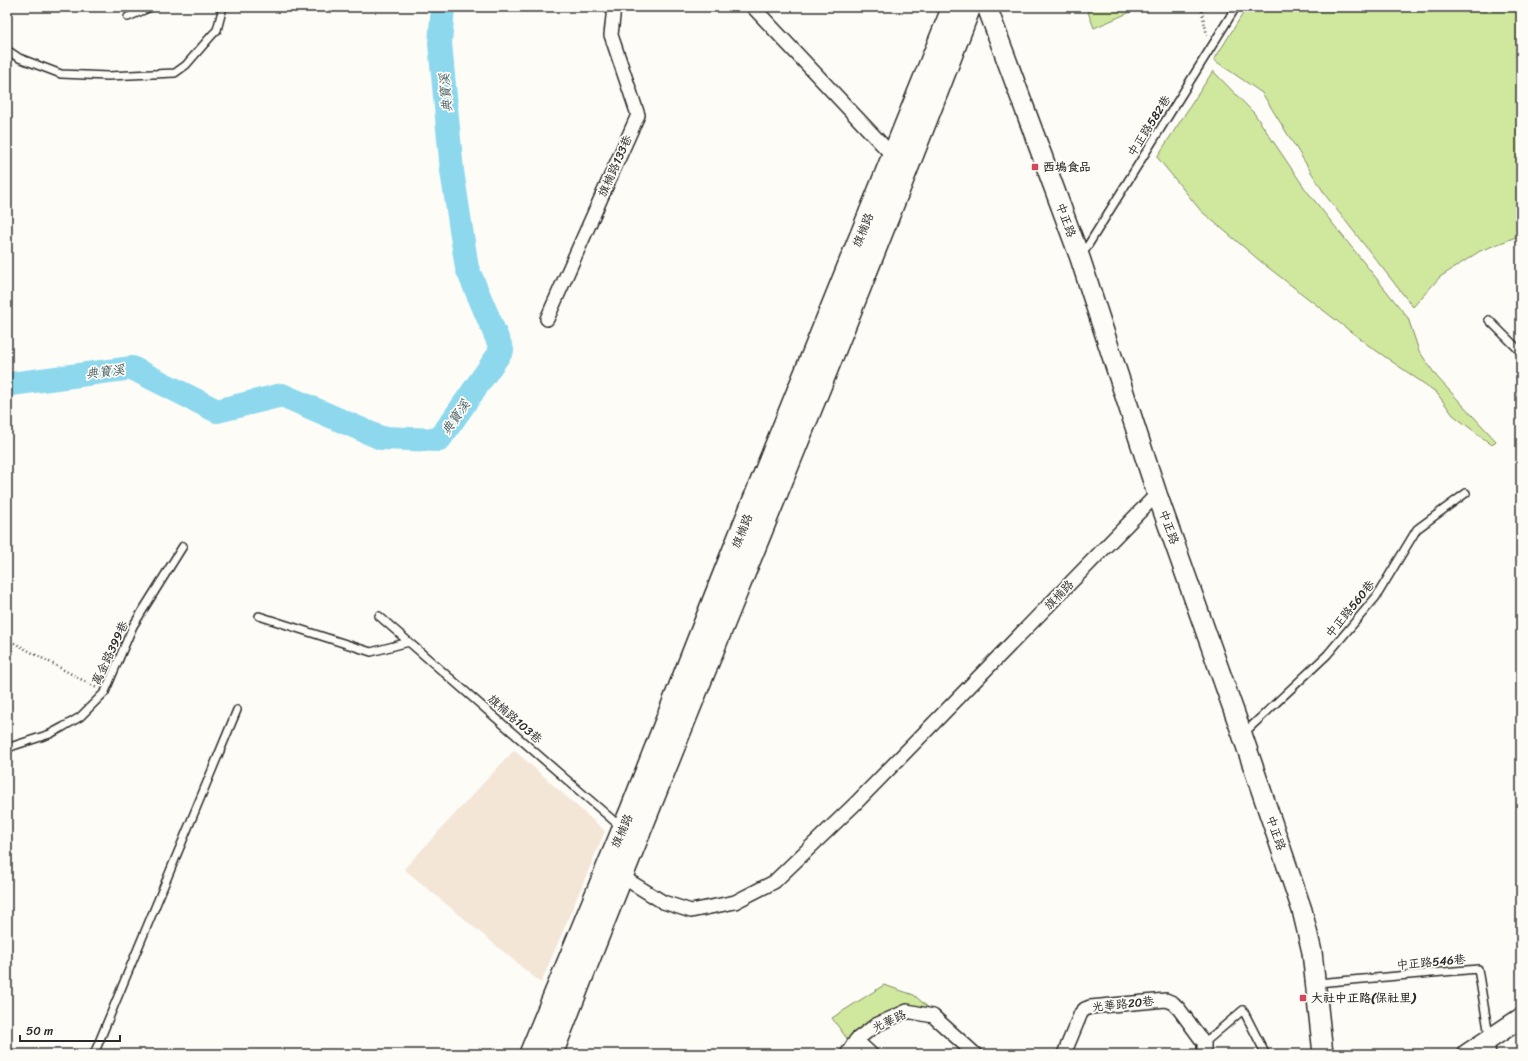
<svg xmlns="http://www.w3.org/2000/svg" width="1528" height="1061" viewBox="0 0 1528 1061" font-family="Sriracha,'LXGW WenKai TC',sans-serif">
  <rect width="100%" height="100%" fill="#fdfcf7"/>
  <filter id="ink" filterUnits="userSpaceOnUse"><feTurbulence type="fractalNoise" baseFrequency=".025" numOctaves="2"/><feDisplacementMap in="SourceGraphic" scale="8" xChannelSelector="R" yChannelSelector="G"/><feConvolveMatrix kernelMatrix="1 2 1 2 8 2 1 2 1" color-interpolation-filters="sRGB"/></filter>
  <g filter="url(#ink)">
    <path fill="#f3e6d7" d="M514 750 605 831 541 983 404 869Z"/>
    <path fill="#d0e89d" stroke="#7e8a64" d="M1086 7H1142L1094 28Z
      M1247 7H1521V235L1480 251 1440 277 1413 307 1326 196 1262 93 1214 60Z
      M1213 71 1254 113 1306 190 1408 318 1419 351 1437 377 1496 441 1492 445 1453 415 1436 392 1368 345 1265 265 1201 211 1157 157Z
      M884 985 914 995 931 1010 910 1008 850 1043 832 1018Z"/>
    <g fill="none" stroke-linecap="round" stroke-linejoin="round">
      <path stroke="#8dd8ed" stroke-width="24" d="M7 383 11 384 132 368 217 411 282 395 381 438 439 440 502 350 467 268 452 171 440 43 443 7"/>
      <defs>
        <path id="lane" d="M128 17 151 7
          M7 50 19 58 61 74 108 76 175 73 186 65 212 35 217 30 223 7
          M1082 255 1236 7
          M1489 320 1521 352
          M259 616 371 652 409 642
          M379 616 622 828
          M1243 734 1327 655 1376 597 1417 529 1466 493
          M7 749 13 746 50 734 63 727 80 717 105 692 133 626 183 546
          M1317 983 1478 969 1492 1054
          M1204 1043 1243 1010 1264 1051
          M94 1054 237 710"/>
        <path id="street" d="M753 7 893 156 897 159
          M547 319 638 115 611 35 614 7
          M621 876 663 902 691 911 735 902 774 882 855 804 1157 494
          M856 1040 871 1054
          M847 1054 856 1040 876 1025 907 1011 933 1016 975 1054
          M1064 1054 1081 1013 1085 1009 1090 1007 1166 1000 1173 1003 1179 1009 1204 1043V1054"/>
        <path id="secondary" d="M987 7 1080 258 1157 494 1242 734 1302 910 1312 952 1323 1054
          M1467 1054 1521 1018"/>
        <path id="primary" d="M530 1054 623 829 631 810 725 571 953 7
          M552 1054C688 703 836 358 970 7"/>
      </defs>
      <use href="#lane" stroke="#2b2b2b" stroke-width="10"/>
      <use href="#street" stroke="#2b2b2b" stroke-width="16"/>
      <use href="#secondary" stroke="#2b2b2b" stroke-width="22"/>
      <use href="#primary" stroke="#2b2b2b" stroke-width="24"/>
      <path stroke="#2b2b2b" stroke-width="2.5" stroke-dasharray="1 3" stroke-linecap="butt" d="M1201 7 1207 35
        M7 639 97 688"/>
      <use href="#lane" stroke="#fdfcf7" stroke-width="7"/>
      <use href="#street" stroke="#fdfcf7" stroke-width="13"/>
      <use href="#secondary" stroke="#fdfcf7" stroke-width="19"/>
      <use href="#primary" stroke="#fdfcf7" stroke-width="21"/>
    </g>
  </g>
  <g fill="#d1495b" stroke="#fdfcf7" stroke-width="1.5">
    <rect x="1031" y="163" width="8" height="8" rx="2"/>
    <rect x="1299" y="994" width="8" height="8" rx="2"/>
  </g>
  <g text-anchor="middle" stroke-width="3.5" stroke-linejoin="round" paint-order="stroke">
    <g font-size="12" fill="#2b2b2b" stroke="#fdfcf7">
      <text transform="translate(1149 126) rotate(-58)" y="4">中正路582巷</text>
      <text transform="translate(615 166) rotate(-66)" y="4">旗楠路133巷</text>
      <text transform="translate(1066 220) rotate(70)" y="4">中正路</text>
      <text transform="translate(863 230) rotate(-68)" y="4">旗楠路</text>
      <text transform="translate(1169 527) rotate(70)" y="4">中正路</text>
      <text transform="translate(742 531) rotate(-68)" y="4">旗楠路</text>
      <text transform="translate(1059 595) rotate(-46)" y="4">旗楠路</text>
      <text transform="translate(1350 609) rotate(-51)" y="4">中正路560巷</text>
      <text transform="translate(110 653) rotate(-65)" y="4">萬金路399巷</text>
      <text transform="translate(515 719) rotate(41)" y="4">旗楠路103巷</text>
      <text transform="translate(622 831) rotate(-66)" y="4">旗楠路</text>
      <text transform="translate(1276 833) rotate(71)" y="4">中正路</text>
      <text transform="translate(1431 962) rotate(-5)" y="4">中正路546巷</text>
      <text transform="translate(1123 1004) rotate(-6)" y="4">光華路20巷</text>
      <text transform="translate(889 1021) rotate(-25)" y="4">光華路</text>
    </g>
    <g font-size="12" font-weight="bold" fill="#2b2b2b" stroke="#fdfcf7" text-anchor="start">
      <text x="1043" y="171">西塢食品</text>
      <text x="1311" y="1002">大社中正路(保社里)</text>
    </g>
    <g font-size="13" font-style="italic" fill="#485f65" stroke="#fdfcf7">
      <text transform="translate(445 93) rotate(-95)" y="5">典寶溪</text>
      <text transform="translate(105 371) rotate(-7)" y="5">典寶溪</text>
      <text transform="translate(455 417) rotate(-55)" y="5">典寶溪</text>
    </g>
  </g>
  <rect width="1528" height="1061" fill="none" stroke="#fdfcf7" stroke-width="24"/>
  <rect x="12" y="12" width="1504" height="1037" fill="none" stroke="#2b2b2b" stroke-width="1.5" filter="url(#ink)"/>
  <path d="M20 1035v6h100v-6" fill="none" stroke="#2b2b2b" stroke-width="2"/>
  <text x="26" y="1035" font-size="12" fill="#2b2b2b" stroke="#fdfcf7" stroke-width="3" paint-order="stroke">50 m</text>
</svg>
